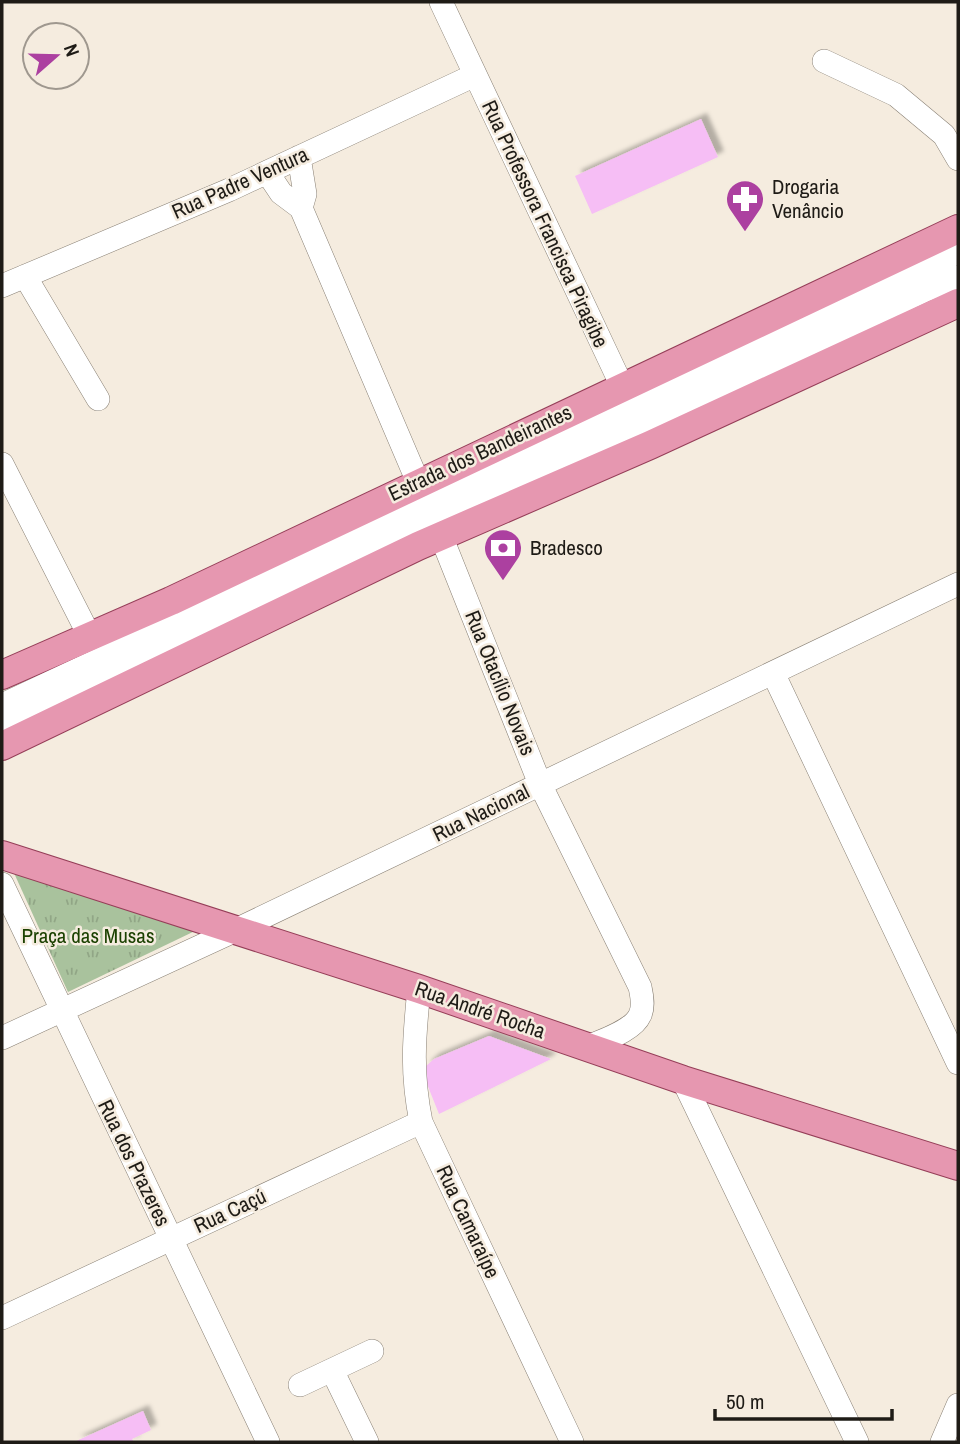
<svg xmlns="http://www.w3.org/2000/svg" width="960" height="1444" viewBox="0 0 960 1444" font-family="'Archivo Narrow',sans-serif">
  <defs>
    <pattern id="park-tufts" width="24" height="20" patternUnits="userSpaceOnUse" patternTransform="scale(1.75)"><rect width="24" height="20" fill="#a9c29d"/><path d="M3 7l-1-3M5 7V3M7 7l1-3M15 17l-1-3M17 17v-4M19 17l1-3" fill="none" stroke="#91a686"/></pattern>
    <filter id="shadow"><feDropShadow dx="6" dy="-6" stdDeviation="2" flood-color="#0004"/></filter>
  </defs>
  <rect width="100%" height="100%" fill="#f5ecdf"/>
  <path fill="url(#park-tufts)" d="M9 862 197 930 68 992Z"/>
  <path fill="#f6bef5" filter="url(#shadow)" d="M701 119 718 157 592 214 575 176Z
    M489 1036 551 1059 439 1114 425 1079 426 1066 434 1059Z
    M143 1411 151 1430 132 1439 134 1442H74Z"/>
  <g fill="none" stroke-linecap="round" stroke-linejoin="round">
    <defs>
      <path id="minor" d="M441 2 629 401
        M824 61 896 95 944 135 958 159
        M299 157 305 194 301 208
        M267 172 281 193 301 208 441 536 540 784 640 987C642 996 644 1007 640 1015 633 1031 603 1040 588 1047
        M25 276 98 399
        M2 286 229 190 475 75
        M2 464 90 637
        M773 673 958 1063
        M2 705 428 506 958 252
        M2 724 449 516 642 428 926 290 958 277
        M2 884 268 1442
        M419 989C414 1038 411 1073 421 1122L572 1442
        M2 1038 236 930 958 584
        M683 1080 857 1442
        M2 1318 421 1122
        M332 1370 367 1442
        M300 1385 372 1351
        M942 1442 958 1405"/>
      <path id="major" d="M2 675 171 601 958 229
        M2 746 418 546 650 445 958 303
        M2 855 419 989 683 1080 958 1166"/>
    </defs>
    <use href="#minor" stroke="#898075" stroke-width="24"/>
    <use href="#major" stroke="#953e58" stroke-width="30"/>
    <use href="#minor" stroke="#fff" stroke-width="23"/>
    <use href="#major" stroke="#e697b0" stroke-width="28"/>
  </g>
  <defs>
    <symbol id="pharmacy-pin" viewBox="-11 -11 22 30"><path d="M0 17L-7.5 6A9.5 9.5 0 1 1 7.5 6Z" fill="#ac40a0" stroke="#f5ecdf"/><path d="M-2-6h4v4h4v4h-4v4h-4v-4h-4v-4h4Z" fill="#fff"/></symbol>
    <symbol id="bank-pin" viewBox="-11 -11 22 30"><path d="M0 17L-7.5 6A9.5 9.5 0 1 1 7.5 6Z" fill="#ac40a0" stroke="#f5ecdf"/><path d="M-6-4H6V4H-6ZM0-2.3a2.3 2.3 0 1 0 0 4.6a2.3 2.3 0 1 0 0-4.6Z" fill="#fff"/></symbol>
  </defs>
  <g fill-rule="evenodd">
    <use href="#pharmacy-pin" x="723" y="177" width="44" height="60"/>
    <use href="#bank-pin" x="481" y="526" width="44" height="60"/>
  </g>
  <g text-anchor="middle" stroke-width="5" stroke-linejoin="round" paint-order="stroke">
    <g font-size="21" fill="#1e1b16" stroke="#f5ecdf">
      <text transform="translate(240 183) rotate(-24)" y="7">Rua Padre Ventura</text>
      <text transform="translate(545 224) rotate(65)" y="7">Rua Professora Francisca Piragibe</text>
      <text transform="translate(480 453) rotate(-25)" y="7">Estrada dos Bandeirantes</text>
      <text transform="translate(500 683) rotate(68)" y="7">Rua Otacílio Novais</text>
      <text transform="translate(481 813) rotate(-26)" y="7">Rua Nacional</text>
      <text transform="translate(480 1010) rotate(19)" y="7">Rua André Rocha</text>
      <text transform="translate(134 1163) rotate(64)" y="7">Rua dos Prazeres</text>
      <text transform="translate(230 1211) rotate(-25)" y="7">Rua Caçú</text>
      <text transform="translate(468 1222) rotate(65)" y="7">Rua Camaraípe</text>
    </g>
    <g font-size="21" fill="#1e1b16" stroke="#f5ecdf" text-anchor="start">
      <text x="772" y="194">Drogaria<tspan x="772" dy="24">Venâncio</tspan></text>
      <text x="530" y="555">Bradesco</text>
    </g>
    <g font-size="21" fill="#1b4100" stroke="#f5ecdf">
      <text x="88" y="943">Praça das Musas</text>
    </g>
  </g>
  <rect width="960" height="1444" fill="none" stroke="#1e1b16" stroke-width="7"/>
  <g transform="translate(56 56) rotate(70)"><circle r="33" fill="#f5ecdf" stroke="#9f988f" stroke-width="2"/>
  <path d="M0-5L12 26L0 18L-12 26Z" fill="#ac40a0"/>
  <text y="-10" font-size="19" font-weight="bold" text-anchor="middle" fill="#1e1b16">N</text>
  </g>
  <path d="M715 1409v10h177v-10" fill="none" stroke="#1e1b16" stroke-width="3.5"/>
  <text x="726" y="1409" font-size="21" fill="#1e1b16" stroke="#f5ecdf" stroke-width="5" paint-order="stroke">50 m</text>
</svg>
